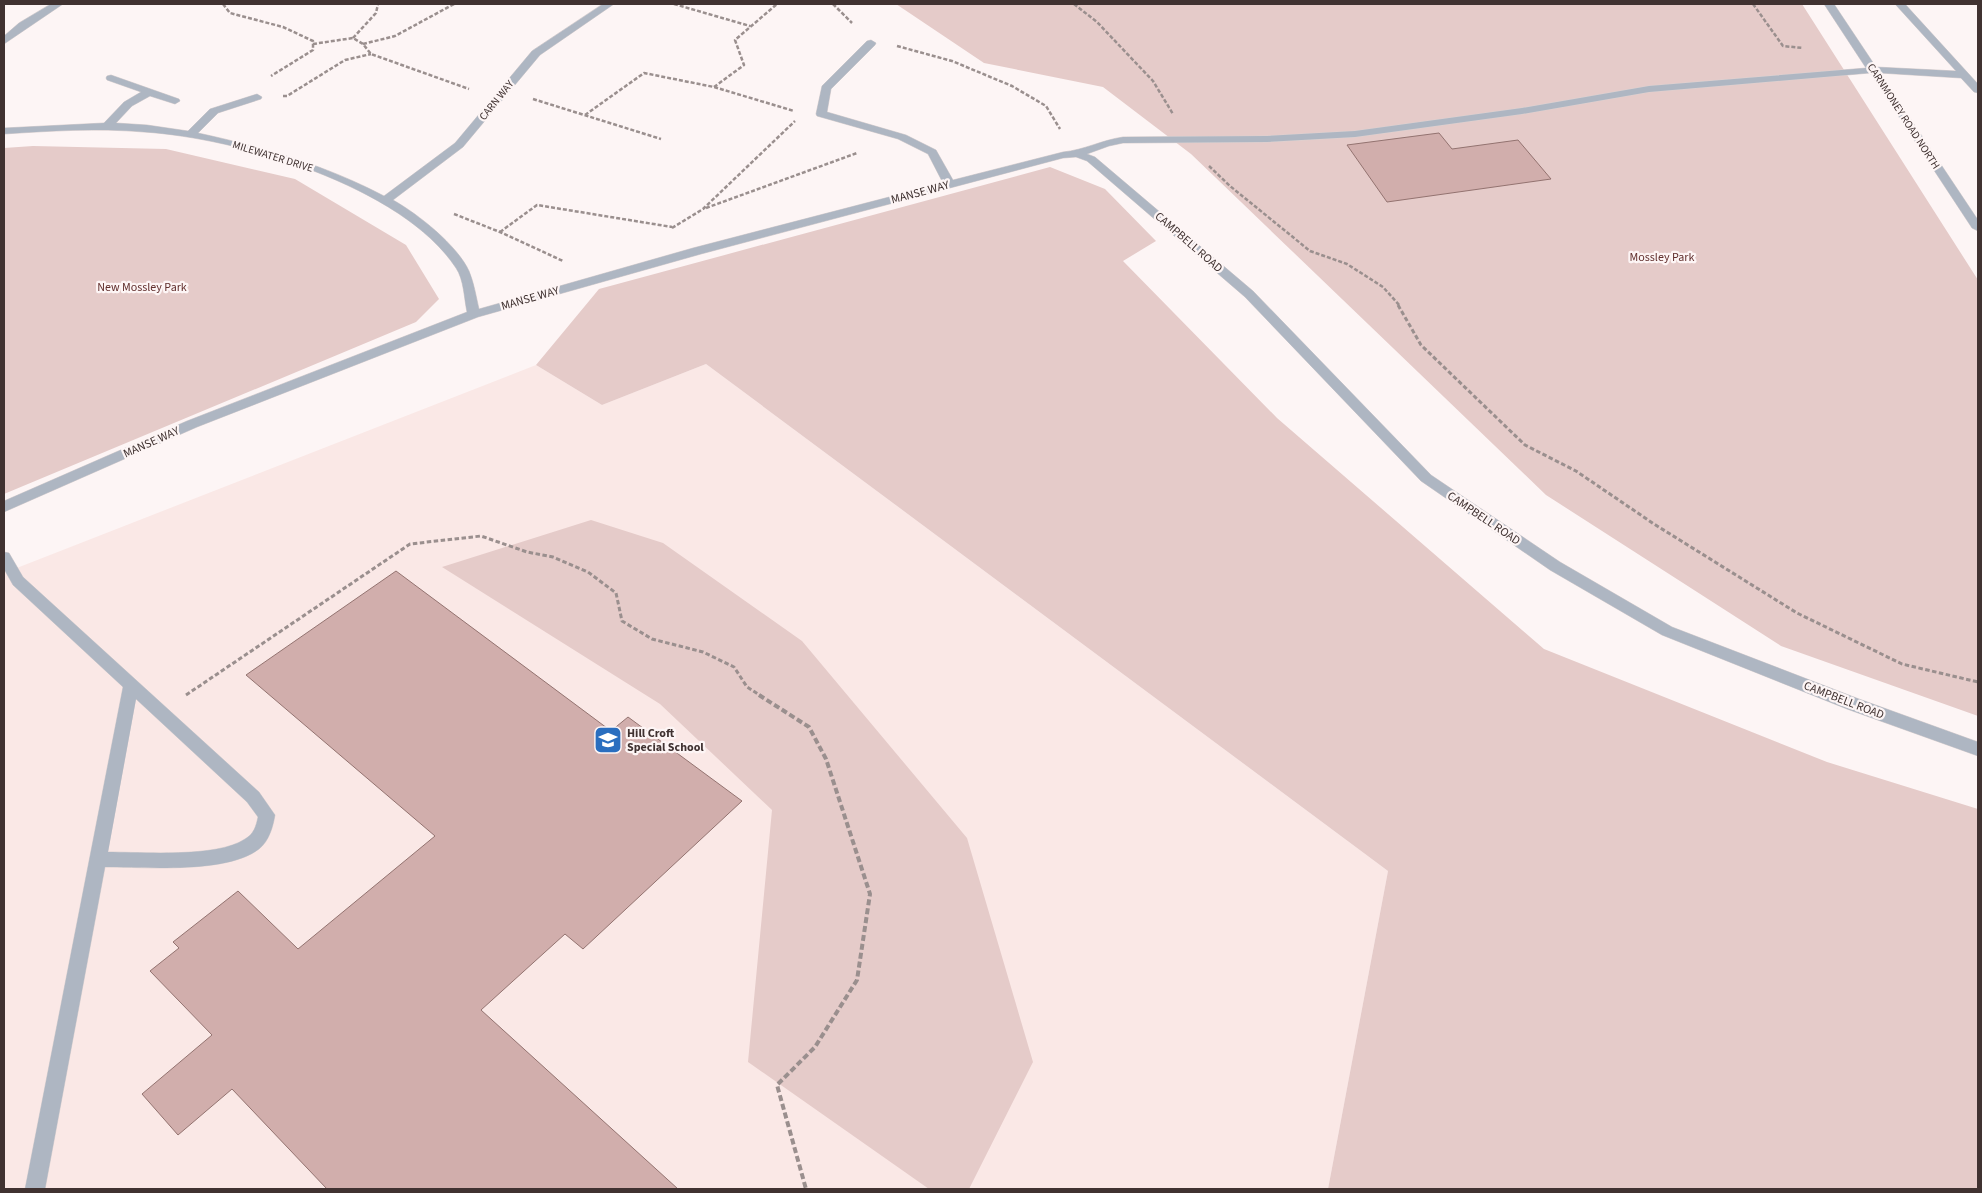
<svg xmlns="http://www.w3.org/2000/svg" width="1982" height="1193" viewBox="0 0 1982 1193" font-family="'Source Sans 3',sans-serif">
  <rect width="100%" height="100%" fill="#fdf5f5"/>
  <path fill="#fae8e6" d="M706 364 1388 871 1328 1189H4V573L536 365 602 405Z"/>
  <path fill="#e5cbc9" d="M896 4H1802L1978 280V716L1781 646 1546 495 1191 154 1103 87 984 63Z
    M33 146 166 149 295 179 406 245 439 299 416 322 4 494V148Z
    M1050 167 1105 189 1156 241 1123 261 1277 418 1544 649 1827 762 1978 809V1189H1328L1388 871 706 364 602 405 536 365 599 289Z
    M591 520 663 543 802 641 967 838 1033 1062 969 1189H929L748 1062 772 810 660 704 442 567Z"/>
  <path fill="#d1aeac" stroke="#937370" d="M1439 133 1452 149 1518 140 1551 179 1387 202 1347 145Z
    M396 571 611 731 628 717 742 801 583 949 565 934 481 1010 678 1189H327L232 1089 178 1135 142 1094 212 1035 150 971 179 948 173 942 238 891 298 949 435 836 246 675Z"/>
  <g fill="none" stroke-linecap="round" stroke-linejoin="round">
    <defs>
      <path id="minor" d="M51 4H63L4 44V36L19 23Z
        M603 4H614L540 55 463 147 393 200C418 214 457 245 469 271 474 283 476 296 479 309L693 248 943 183 928 154 898 139 817 116 816 114 822 86 867 41 871 40 876 43 875 45 831 89 827 112 906 135 936 150 953 180 1063 152C1084 150 1102 140 1123 137L1267 136 1355 131 1522 108 1649 86 1866 68 1824 4H1834L1876 67 1956 71 1895 4H1905L1978 84V93L1974 92 1961 78 1880 73 1978 220V231L1972 228 1870 73 1649 92 1522 114 1355 137 1267 142 1123 143 1109 146 1087 154 1095 157 1253 291 1431 475 1560 562 1672 627 1859 699 1978 742V756L1847 709 1662 635 1550 570 1421 481 1245 297 1087 161 1076 157 1063 158 701 254 478 317 197 427 4 512V501L187 421 467 312C464 298 464 280 456 268 402 186 238 138 144 132 97 128 51 131 4 134V128L104 123 124 102 141 92 107 80 106 78 107 76 111 75 179 99 180 101 175 104 150 96 132 106 116 123 147 125 188 131 210 109 257 94 262 97 261 99 218 113 198 133C263 147 325 165 384 196L455 143 532 51Z
        M4 552 9 553 23 577 259 792 275 815C273 827 269 841 259 849 227 874 145 867 105 867L45 1189H25L123 687 13 585 4 569ZM136 699 247 802 258 817C256 826 254 834 245 839 217 858 142 852 108 852Z"/>
    </defs>
    <use href="#minor" stroke="#dbd2d2" stroke-width="1"/>
    <path stroke="#9a8f8e" stroke-width="2.5" stroke-dasharray="4 2" stroke-linecap="butt" d="M223 4 230 13 283 27 313 41V50L271 76
      M674 4 750 26
      M833 4 852 23
      M1074 4 1097 22 1153 81 1173 114
      M1753 4 1783 46 1803 48
      M353 38 376 13 378 4
      M313 44 353 38 363 44 371 54 469 89
      M363 44 395 36 454 4
      M897 46 952 61 1012 86 1046 106 1060 129
      M714 87 744 65 735 40 777 4
      M283 96H287L345 60 371 54
      M533 99 661 139
      M585 115 644 73 714 87 794 111
      M1209 166 1230 186 1310 251 1347 264 1383 287 1400 306
      M706 208 857 153
      M454 214 500 232 563 261
      M672 228 703 209 795 121
      M500 232 537 205 672 227"/>
    <path stroke="#9a8f8e" stroke-width="3" stroke-dasharray="4.5 2.5" stroke-linecap="butt" d="M1398 305 1421 345 1525 445 1576 471 1654 524 1797 613 1902 664 1978 682
      M186 695 410 544 481 536 527 552 553 557 588 572 616 593 622 621 652 639 703 652 734 667 747 687 761 696"/>
    <path stroke="#9a8f8e" stroke-width="4" stroke-dasharray="6 3" stroke-linecap="butt" d="M759 695 809 727 826 759 870 894 857 980 815 1047 777 1085 806 1189"/>
    <use href="#minor" fill="#aeb6c2" fill-rule="evenodd"/>
  </g>
  <defs>
    <symbol id="school-square" viewBox="-11 -11 22 22"><rect x="-9" y="-9" width="18" height="18" rx="4" fill="#2a6ebf" stroke="#fdf5f5"/><path d="M0-5L7-2L0 1L-7-2ZM-4 1L0 2.5L4 1V4Q0 6-4 4Z" fill="#fff"/></symbol>
  </defs>
  <g fill-rule="evenodd">
    <use href="#school-square" x="592" y="724" width="32" height="32"/>
  </g>
  <g text-anchor="middle" stroke-width="4.5" stroke-linejoin="round" paint-order="stroke">
    <g font-size="11" fill="#403231" stroke="#fdf5f5">
      <text transform="translate(496 100) rotate(-51)" y="4">CARN WAY</text>
      <text transform="translate(1904 116) rotate(57)" y="4">CARNMONEY ROAD NORTH</text>
      <text transform="translate(273 156) rotate(17)" y="4">MILEWATER DRIVE</text>
    </g>
    <g font-size="12" fill="#403231" stroke="#fdf5f5">
      <text transform="translate(920 192) rotate(-15)" y="4">MANSE WAY</text>
      <text transform="translate(1189 242) rotate(41)" y="4">CAMPBELL ROAD</text>
      <text transform="translate(530 298) rotate(-16)" y="4">MANSE WAY</text>
      <text transform="translate(151 442) rotate(-24)" y="4">MANSE WAY</text>
      <text transform="translate(1484 518) rotate(34)" y="4">CAMPBELL ROAD</text>
      <text transform="translate(1844 700) rotate(21)" y="4">CAMPBELL ROAD</text>
    </g>
    <g font-size="12" fill="#62302e" stroke="#fdf5f5">
      <text x="1662" y="261">Mossley Park</text>
      <text x="142" y="291">New Mossley Park</text>
    </g>
    <g font-size="12" font-weight="bold" fill="#403231" stroke="#fdf5f5" text-anchor="start">
      <text x="627" y="737">Hill Croft<tspan x="627" dy="14">Special School</tspan></text>
    </g>
  </g>
  <rect width="1982" height="1193" fill="none" stroke="#403231" stroke-width="10"/>
</svg>
